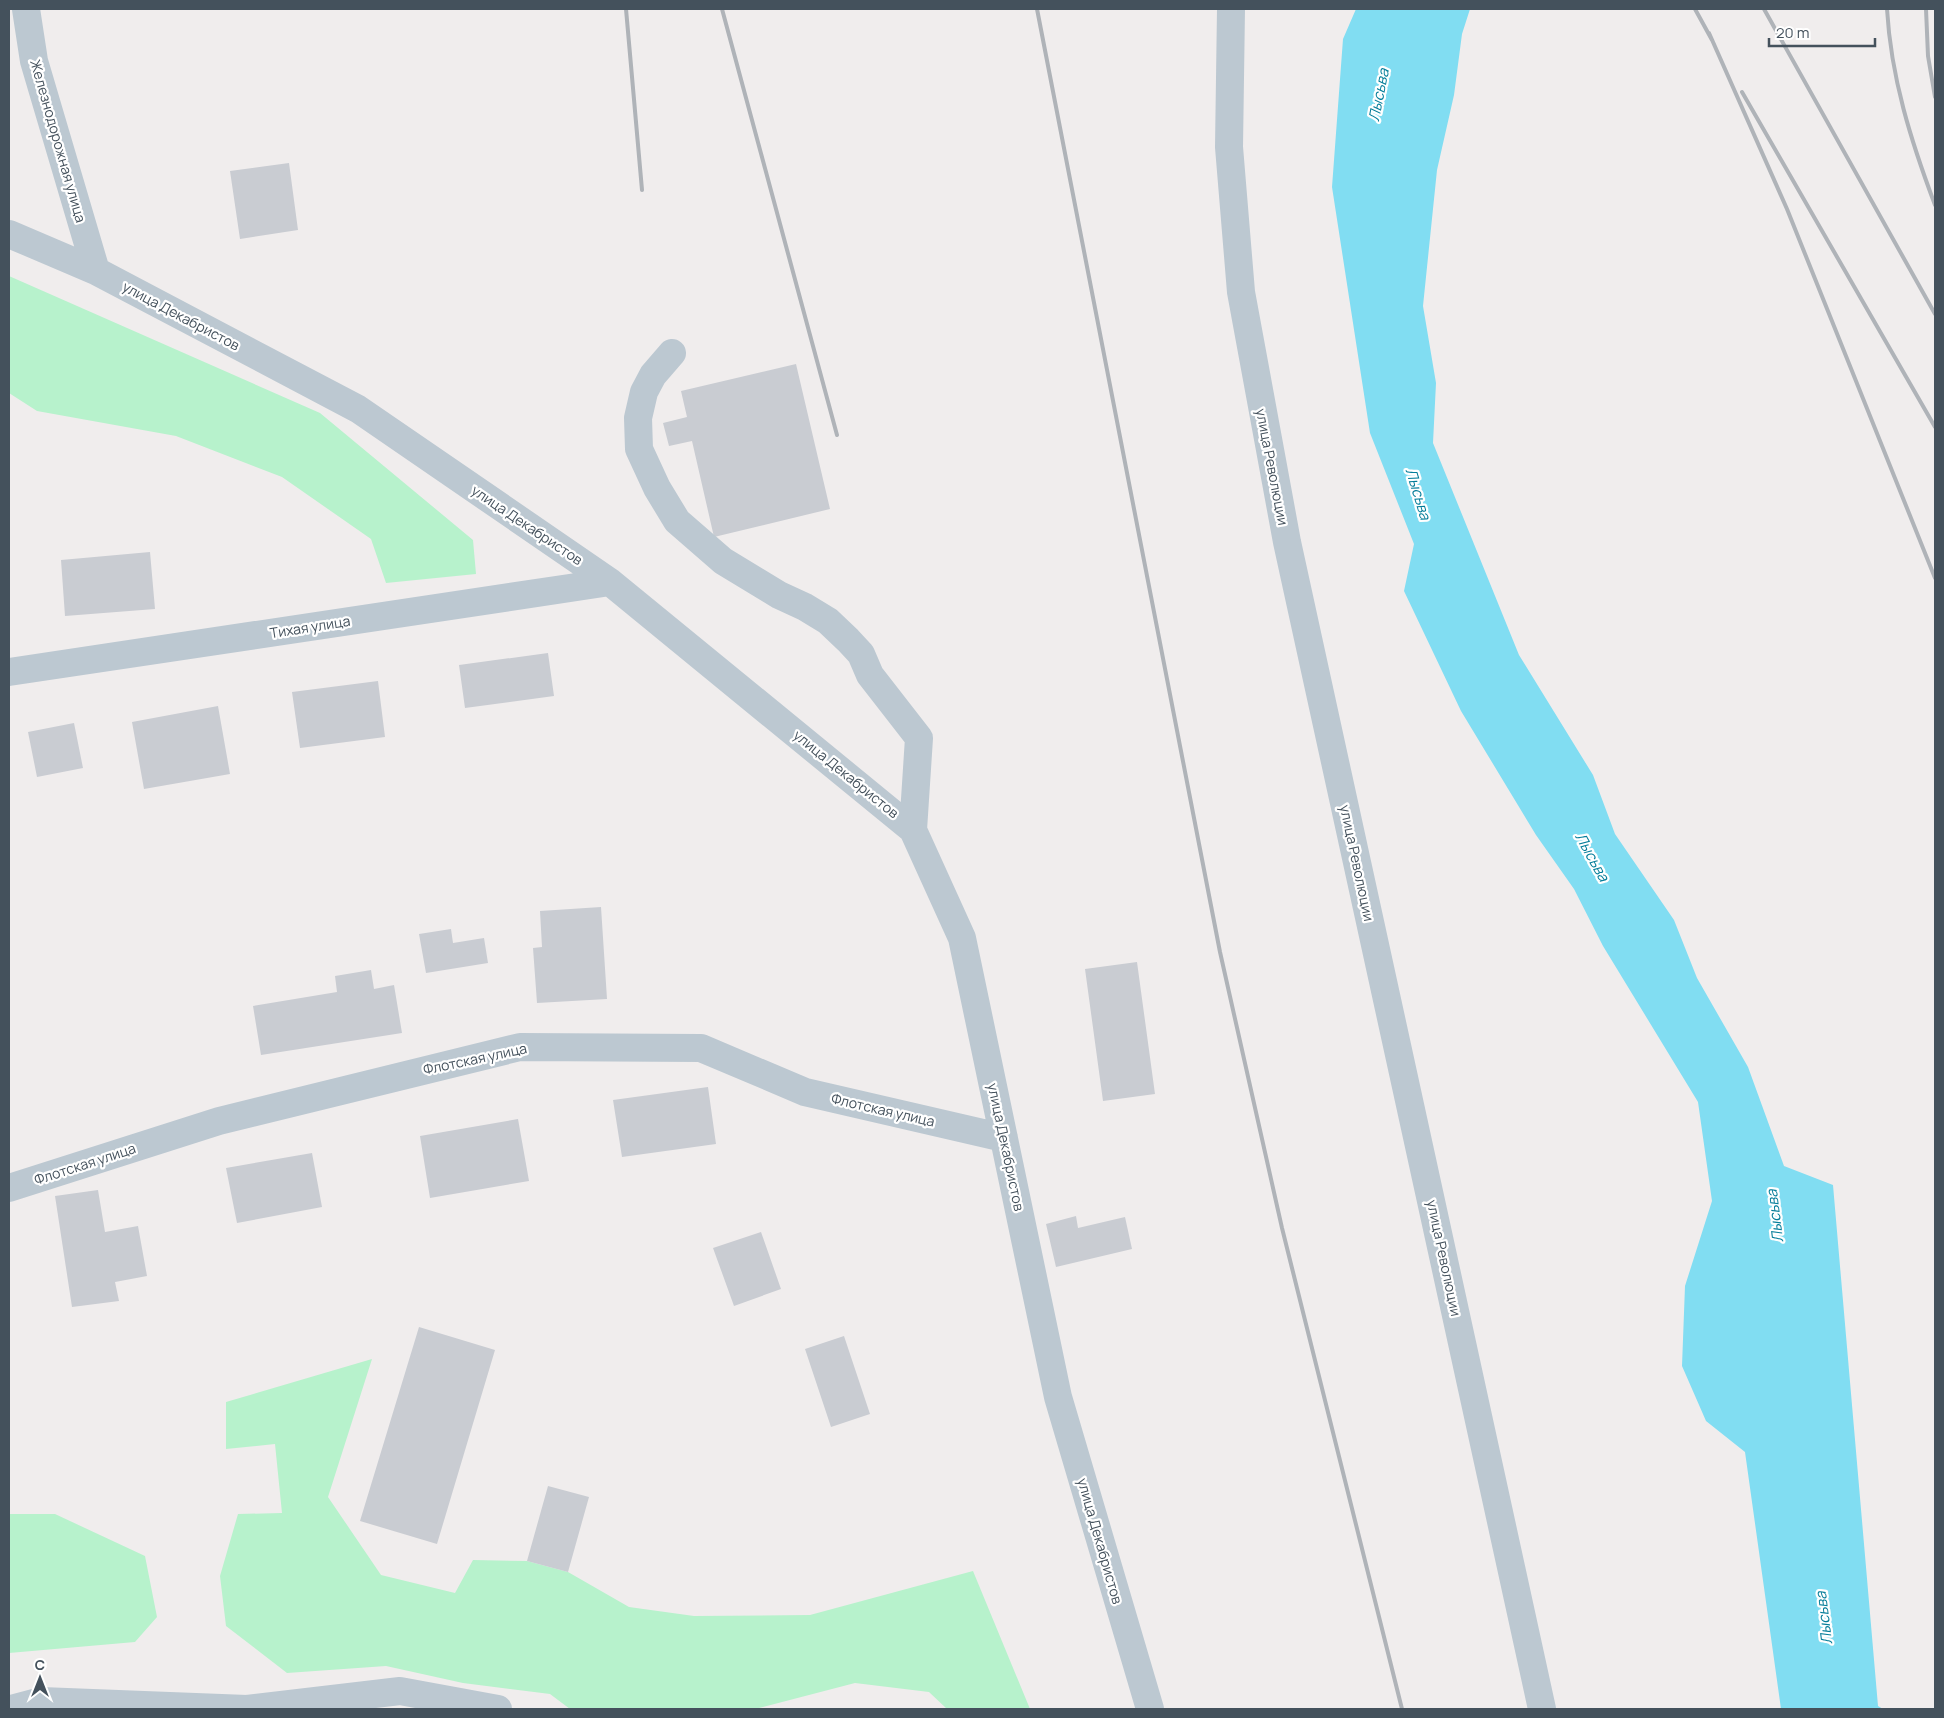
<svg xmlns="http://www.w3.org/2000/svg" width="1944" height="1718" viewBox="0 0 1944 1718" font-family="Manrope,sans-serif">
  <rect width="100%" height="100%" fill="#f0eded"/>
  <path fill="#b7f2cc" d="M9 276 320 413 473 540 476 574 386 583 371 539 282 477 176 436 37 411 9 393Z
    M372 1359 328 1497 381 1575 455 1593 473 1560 527 1561 568 1572 629 1607 694 1616 810 1615 973 1571 1030 1709H947L929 1692 855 1683 755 1709H570L550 1694 463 1683 386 1666 287 1673 226 1626 220 1576 238 1514 282 1513 275 1444 226 1449V1402Z
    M9 1514H55L145 1556 157 1617 135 1642 9 1653Z"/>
  <path fill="#81ddf2" d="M1356 9H1470L1462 34 1454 95 1437 170 1423 306 1436 383 1433 443 1519 655 1593 775 1615 834 1674 920 1697 978 1748 1067 1784 1166 1833 1185 1878 1706 1883 1709H1781L1745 1452 1706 1421 1682 1366 1685 1286 1712 1201 1698 1102 1603 946 1574 889 1536 835 1461 711 1404 591 1414 544 1370 433 1332 187 1343 39Z"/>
  <path fill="#c9ccd2" d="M289 163 298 230 240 239 230 171Z
    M796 364 830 509 714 537 692 441 669 446 663 423 687 417 681 391Z
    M150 552 155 609 65 616 61 560Z
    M548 653 554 696 465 708 459 665Z
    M378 681 385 737 300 748 292 692Z
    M218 706 230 774 144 789 132 722Z
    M74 723 83 768 37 777 28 732Z
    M601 907 607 999 537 1003 533 948 542 947 540 911Z
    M451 929 453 943 484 938 488 963 426 973 419 934Z
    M1137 962 1155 1094 1103 1101 1085 969Z
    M371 970 374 989 394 985 402 1033 261 1055 253 1006 337 992 335 976Z
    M708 1087 716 1144 622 1157 613 1100Z
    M518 1119 529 1181 430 1198 420 1136Z
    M312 1153 322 1207 237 1223 226 1168Z
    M98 1190 105 1232 138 1226 147 1276 115 1282 119 1301 72 1307 55 1196Z
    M1076 1216 1078 1228 1125 1217 1132 1249 1056 1267 1046 1224Z
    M761 1232 781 1289 734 1306 713 1248Z
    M419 1327 495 1350 437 1544 360 1521Z
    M844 1336 870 1414 831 1427 805 1349Z
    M548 1486 589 1497 568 1572 527 1561Z"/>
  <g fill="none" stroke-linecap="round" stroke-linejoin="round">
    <path stroke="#bcc8d1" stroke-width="28" d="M26 9 34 61 96 271
      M1231 9 1229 147 1241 292 1287 542 1542 1709
      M9 234 96 271 358 409 610 582 913 830 962 938 1058 1397 1150 1709
      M672 353 653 375 644 392 638 418 639 449 657 488 677 521 723 561 779 595 805 607 828 621 848 640 861 654 870 675 919 738 913 830
      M9 672 610 582
      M9 1188 219 1121 520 1047 701 1048 805 1092 1004 1138
      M11 1709 41 1701 247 1709 400 1691 498 1709"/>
    <path stroke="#afb3b8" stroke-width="4" d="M626 9 642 190
      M722 9 837 435
      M1037 9 1220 952 1282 1228 1402 1709
      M1695 9 1712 40
      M1764 9 1935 314
      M1887 9C1891 78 1911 141 1935 205
      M1926 9 1928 56 1935 97
      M1709 33 1787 209 1935 578
      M1742 92 1935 427"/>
  </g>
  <g text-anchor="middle" stroke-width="4.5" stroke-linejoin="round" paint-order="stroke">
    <g font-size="14" fill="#44515c" stroke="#fff">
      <text transform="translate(58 141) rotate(74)" y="5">Железнодорожная улица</text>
      <text transform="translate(181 316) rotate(28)" y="5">улица Декабристов</text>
      <text transform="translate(1272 467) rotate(79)" y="5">улица Революции</text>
      <text transform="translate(527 525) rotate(34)" y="5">улица Декабристов</text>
      <text transform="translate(310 627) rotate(-9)" y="5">Тихая улица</text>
      <text transform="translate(846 774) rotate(39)" y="5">улица Декабристов</text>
      <text transform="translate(1357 863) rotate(78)" y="5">улица Революции</text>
      <text transform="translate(475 1059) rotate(-12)" y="5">Флотская улица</text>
      <text transform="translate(883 1110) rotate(13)" y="5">Флотская улица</text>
      <text transform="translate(1006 1147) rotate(78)" y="5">улица Декабристов</text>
      <text transform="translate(85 1164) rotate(-18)" y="5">Флотская улица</text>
      <text transform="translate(1444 1258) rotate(78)" y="5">улица Революции</text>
      <text transform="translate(1100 1541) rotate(74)" y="5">улица Декабристов</text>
    </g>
    <g font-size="15" font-style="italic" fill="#047d99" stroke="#fff">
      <text transform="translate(1379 95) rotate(-79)" y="5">Лысьва</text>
      <text transform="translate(1418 494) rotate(73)" y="5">Лысьва</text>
      <text transform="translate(1592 857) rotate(61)" y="5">Лысьва</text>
      <text transform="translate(1775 1216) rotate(-97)" y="5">Лысьва</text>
      <text transform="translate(1824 1618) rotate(-97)" y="5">Лысьва</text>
    </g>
  </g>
  <rect width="1944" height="1718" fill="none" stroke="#44515c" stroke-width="20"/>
  <g transform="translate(40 1678)" stroke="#ffffff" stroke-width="4" paint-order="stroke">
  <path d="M0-4L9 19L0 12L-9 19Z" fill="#44515c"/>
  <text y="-8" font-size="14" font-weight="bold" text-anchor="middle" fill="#44515c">С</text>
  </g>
  <path d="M1769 38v8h106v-8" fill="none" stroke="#44515c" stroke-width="2.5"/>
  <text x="1776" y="38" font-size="15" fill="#44515c" stroke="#ffffff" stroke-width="4" paint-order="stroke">20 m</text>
</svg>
